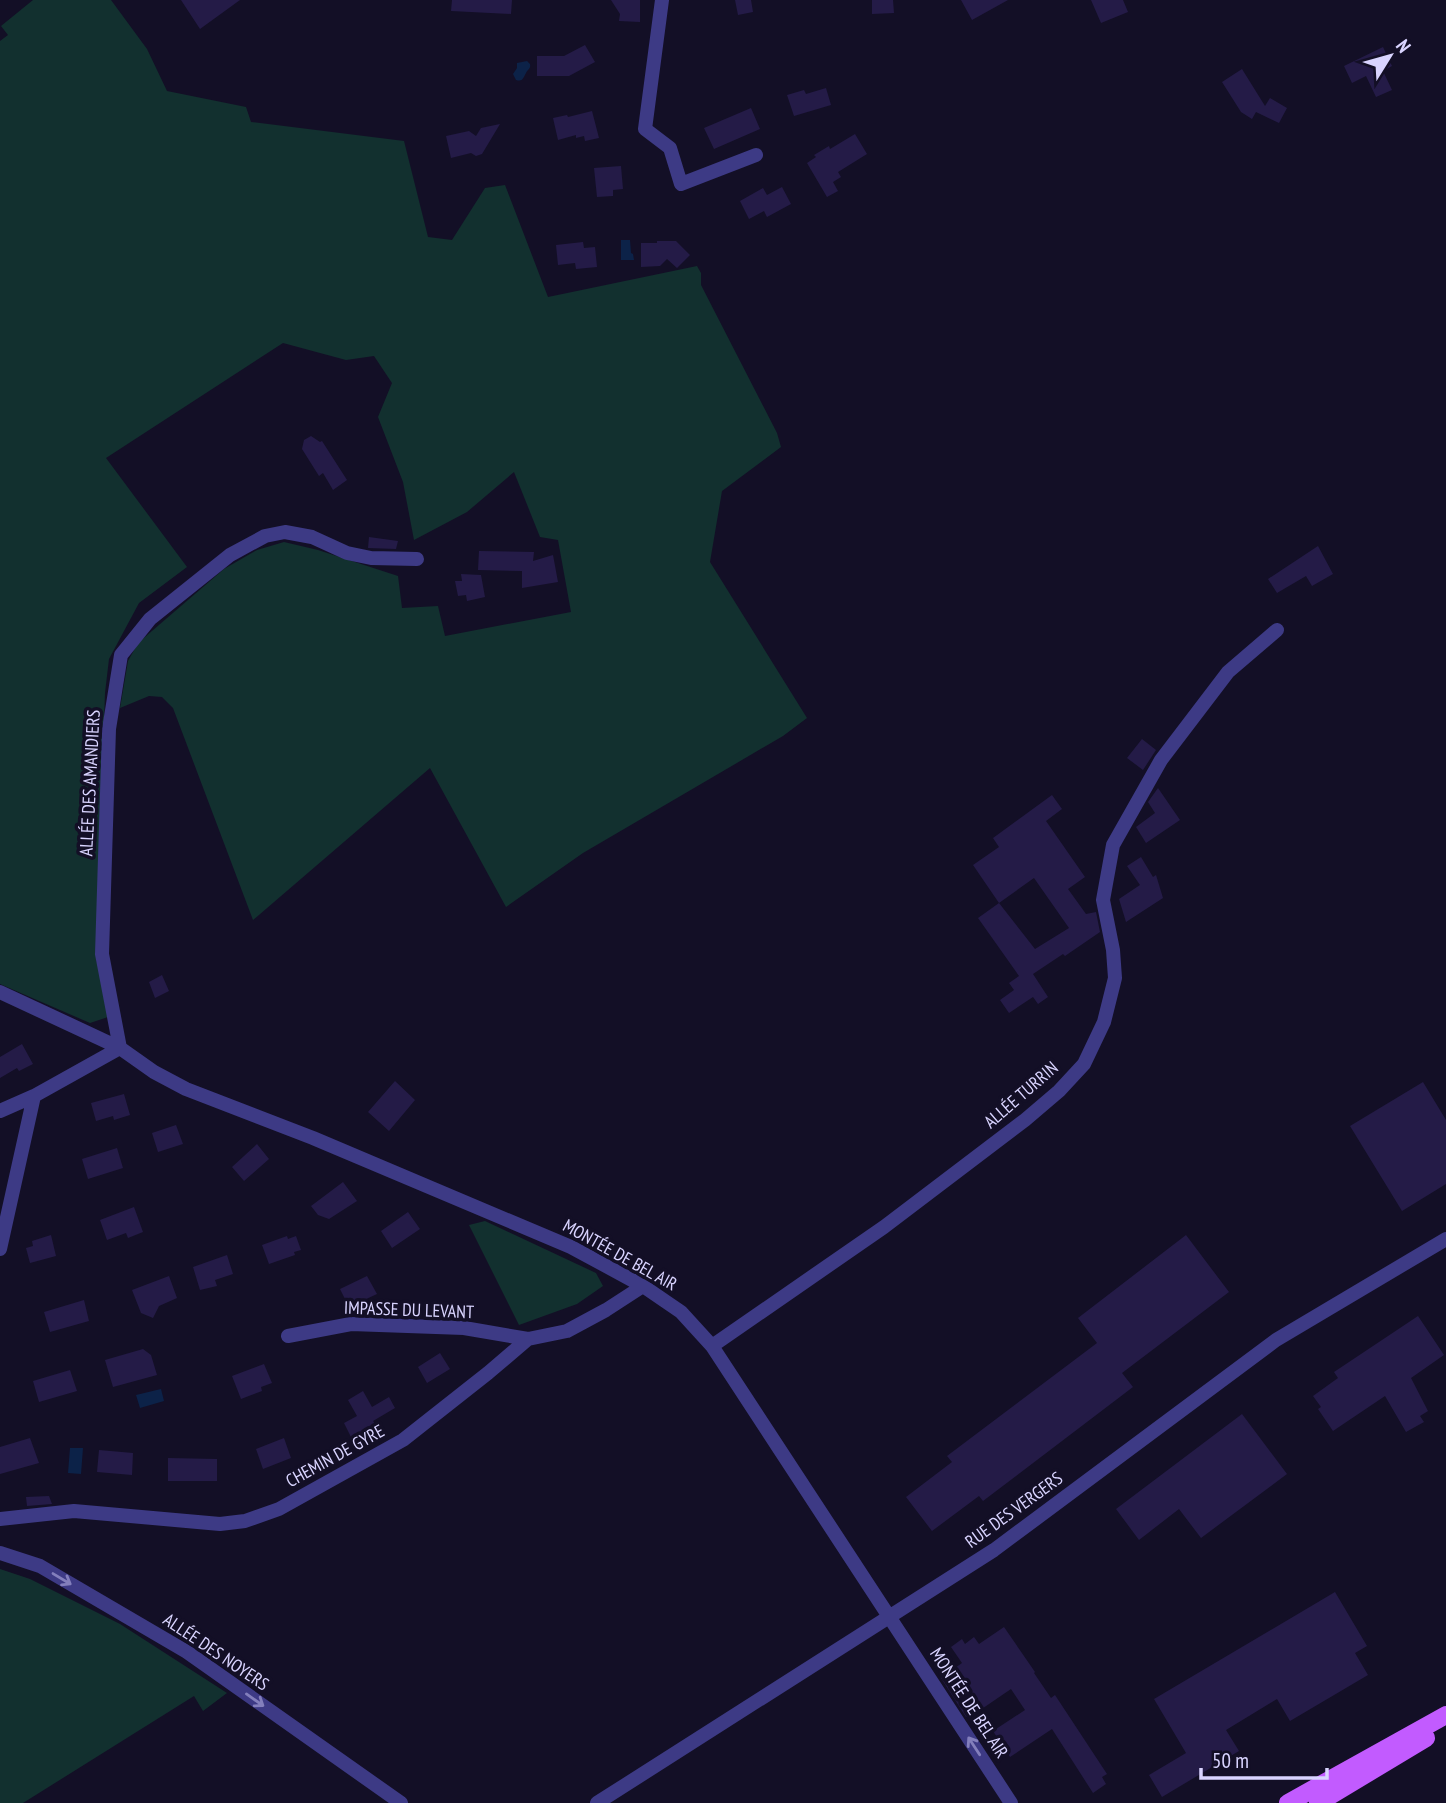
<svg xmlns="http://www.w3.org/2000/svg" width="1446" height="1803" viewBox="0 0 1446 1803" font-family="'PT Sans Narrow',sans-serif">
  <rect width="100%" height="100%" fill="#130f26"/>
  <path fill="#12302f" d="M33 0H111L147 49 167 91 246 107 251 122 404 141 428 237 452 240 485 188 505 185 548 297 697 266 701 273V285L777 433 781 447 722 491 710 562 807 718 783 736 583 853 506 907 430 768 253 920 173 708 162 697 149 696 120 708 128 661 138 643 224 569 257 550 284 542 318 550 398 576 402 608 438 606 445 636 571 612 558 540 540 537 514 472 467 512 414 540 403 482 378 417 392 383 374 356 346 360 283 343 106 458 187 567 139 603 109 659 105 693 96 959 111 1016 90 1023 0 984V41L8 35 1 26Z
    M485 1221 596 1273 603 1286 577 1304 519 1325 469 1225Z
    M0 1569 30 1579 120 1624 227 1693 203 1711 194 1696 23 1803H0Z"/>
  <path fill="#0c2248" d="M527 61 530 64C531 69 528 69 526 73 523 78 523 82 516 80L513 74 517 68V63Z
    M621 240H630L631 253 633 254 634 260H621Z
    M161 1389 164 1401 140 1408 136 1395Z
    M70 1448H83L81 1474 68 1473Z"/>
  <path fill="#241b47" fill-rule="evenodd" d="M181 0H240L200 29Z
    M452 0H512L511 14 451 11Z
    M611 0H640V22L619 21 620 14Z
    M735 0H751L753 12 738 15Z
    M872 0H893L894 13 872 14Z
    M961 0H1008L972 20Z
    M1091 0H1123L1128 12 1101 23Z
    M585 45 595 62 569 76H537V56H564Z
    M1383 47 1392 66 1383 71 1392 90 1376 97 1366 76 1352 83 1344 66Z
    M1242 69 1265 106 1270 98 1287 108 1279 123 1256 112 1252 119 1241 112 1222 82Z
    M826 88 831 105 794 116 787 95 804 90 806 94Z
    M751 108 760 129 714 149 704 128Z
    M592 111 599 138 585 141 584 136 576 138V135L558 140 553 118 567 115 568 117Z
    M500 124 482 154 476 156 471 153 451 158 446 136 469 131 476 136 481 128Z
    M855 134 867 154 838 172 841 177 833 182 838 191 827 197 807 163 816 157 814 155 829 146 830 149Z
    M621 166 623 189 613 190V196L597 197 594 168Z
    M782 187 791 204 767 217 764 211 749 219 740 201 763 188 767 195Z
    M657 241H676L690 255 677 268 667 259 660 266 641 267V243H657Z
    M583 242 584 248 595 247 597 267 576 269 575 263 558 265 556 245Z
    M311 436 320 442 322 441 347 480 333 490 323 473 319 476 302 449 304 440Z
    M369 537 398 541 396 549 368 548Z
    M1318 546 1333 574 1312 586 1306 576 1277 593 1268 579Z
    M479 551 534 552 533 561 553 555 558 582 522 588V571L478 570Z
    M461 574 481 575 485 597 467 601 466 595 458 596 455 581H462Z
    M1142 739 1156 750 1143 770 1127 758Z
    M1158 788 1180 820 1146 843 1136 827 1155 813 1148 802Z
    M1052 795 1062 809 1046 821 1085 877 1068 889 1086 914 1096 912 1100 932 1065 956 1063 954 1033 974 1048 997 1038 1004 1033 997 1009 1013 1000 1000 1014 990 1009 983 1019 976 978 918 999 903 973 865 999 847 993 838ZM1034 878 1069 928 1035 949 999 903Z
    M1141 857 1153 877 1156 875 1163 898 1126 922 1119 899 1140 885 1127 866Z
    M162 975 169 991 155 998 149 982Z
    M22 1044 33 1064 19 1071 17 1068 0 1078V1057Z
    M395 1081 415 1100 389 1131 368 1112Z
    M1423 1082 1446 1120V1184L1402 1211 1350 1126Z
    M124 1094 130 1115 114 1120 113 1116 96 1121 91 1103Z
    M176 1125 183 1144 158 1152 152 1133Z
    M257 1144 269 1159 244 1181 232 1167Z
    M117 1148 123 1168 88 1179 82 1159Z
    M343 1182 357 1201 329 1219 318 1215 311 1206Z
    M134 1207 143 1232 128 1238 126 1233 107 1240 100 1220Z
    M408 1212 420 1229 392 1248 381 1231Z
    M51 1235 56 1256 30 1263 26 1248 33 1246 32 1241Z
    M1186 1235 1229 1292 1122 1373 1133 1387 983 1501 979 1496 932 1531 906 1497 952 1462 947 1456 1097 1343 1078 1318Z
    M287 1236 288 1239 296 1236 301 1250 294 1252 295 1255 269 1264 262 1245Z
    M227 1255 233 1274 215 1280 217 1286 200 1290 193 1267Z
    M169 1276 177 1298 159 1306 153 1318 141 1313 132 1290Z
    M367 1276 377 1294 349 1307 340 1289Z
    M84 1300 89 1321 50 1332 44 1312Z
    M1418 1316 1444 1355 1411 1378 1428 1411 1420 1416 1424 1422 1406 1432 1385 1396 1333 1431 1318 1409 1321 1407 1313 1396 1338 1378 1334 1372Z
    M143 1349 151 1355 157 1375 113 1387 105 1360Z
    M440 1353 450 1369 427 1383 418 1367Z
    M264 1364 272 1383 261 1387 262 1391 241 1399 232 1376Z
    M70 1370 77 1391 39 1402 33 1381Z
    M363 1391 372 1407 389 1397 395 1408 373 1421 377 1427 353 1441 344 1423 357 1416 348 1400Z
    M1242 1414 1287 1474 1201 1538 1179 1509 1139 1540 1116 1509Z
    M30 1438 39 1463 0 1474V1447Z
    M284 1438 291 1458 263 1469 256 1449Z
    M99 1450 133 1453 132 1475 97 1472Z
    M168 1458 217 1459V1481H168Z
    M49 1496 52 1504 27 1506 26 1497Z
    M1335 1592 1367 1646 1355 1653 1368 1675 1290 1721 1277 1699 1226 1730 1239 1751 1162 1797 1149 1775 1186 1753 1154 1699Z
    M1004 1627 1035 1672 1034 1673 1051 1698 1055 1695 1107 1774 1102 1777 1106 1784 1093 1793 1052 1729 1010 1757 993 1731 1025 1710 1011 1689 970 1717H966L941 1678 962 1663 951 1647 962 1639 965 1644 974 1637 979 1644Z"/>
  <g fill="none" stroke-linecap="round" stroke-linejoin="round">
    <path stroke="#3d3a85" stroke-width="14" d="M662 0 645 129 670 148 681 184 756 155
      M0 992 120 1048 154 1072 186 1089 313 1138 571 1247 643 1286 681 1312 712 1346 1011 1803
      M0 1111 34 1096
      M0 1249 34 1096 120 1048 102 954 109 729 121 655 150 619 230 555 265 536 285 532 312 537 347 553 371 558 417 559
      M288 1336 351 1324 464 1328 528 1339
      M712 1346 884 1227 1025 1120 1059 1091 1084 1064 1104 1022 1115 978 1113 950 1103 900 1113 845 1161 760 1228 672 1277 630
      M0 1519 74 1511 220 1524 245 1521 279 1509 403 1440 488 1373 528 1339 567 1331 606 1310 643 1286
      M0 1553 40 1566 187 1652 401 1803
      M597 1803 994 1550 1276 1340 1446 1239"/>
    <path stroke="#c25bff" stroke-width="18" d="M1288 1803 1446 1715
      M1318 1803 1426 1738"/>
  </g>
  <defs><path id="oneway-shaft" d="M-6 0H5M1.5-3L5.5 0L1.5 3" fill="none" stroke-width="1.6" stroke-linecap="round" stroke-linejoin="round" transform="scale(1.75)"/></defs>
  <g stroke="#837fbc">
    <use href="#oneway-shaft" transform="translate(62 1579) rotate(31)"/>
    <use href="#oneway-shaft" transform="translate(255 1700) rotate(35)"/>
    <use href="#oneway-shaft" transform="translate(974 1746) rotate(-123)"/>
  </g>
  <g text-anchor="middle" stroke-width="7" stroke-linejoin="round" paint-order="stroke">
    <g font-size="18" fill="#d9d4ff" stroke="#130f26">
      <text transform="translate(90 783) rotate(-87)" y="6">ALLÉE DES AMANDIERS</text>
      <text transform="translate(1021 1095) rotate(-41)" y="6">ALLÉE TURRIN</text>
      <text transform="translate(620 1255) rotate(29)" y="6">MONTÉE DE BEL AIR</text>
      <text transform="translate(409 1310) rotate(2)" y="6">IMPASSE DU LEVANT</text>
      <text transform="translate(335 1456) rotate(-29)" y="6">CHEMIN DE GYRE</text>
      <text transform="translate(1014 1510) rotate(-36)" y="6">RUE DES VERGERS</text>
      <text transform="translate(216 1652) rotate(34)" y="6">ALLÉE DES NOYERS</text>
      <text transform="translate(969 1703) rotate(57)" y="6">MONTÉE DE BEL AIR</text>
    </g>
  </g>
  <g transform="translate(1390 56) rotate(53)" stroke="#130f26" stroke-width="5" paint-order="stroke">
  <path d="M0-5L12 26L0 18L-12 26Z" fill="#d9d4ff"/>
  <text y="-10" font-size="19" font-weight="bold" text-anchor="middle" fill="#d9d4ff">N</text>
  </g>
  <path d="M1201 1768v10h126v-10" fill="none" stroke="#d9d4ff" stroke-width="3.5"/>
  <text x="1212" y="1768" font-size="21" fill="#d9d4ff" stroke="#130f26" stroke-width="5" paint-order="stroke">50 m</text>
</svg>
